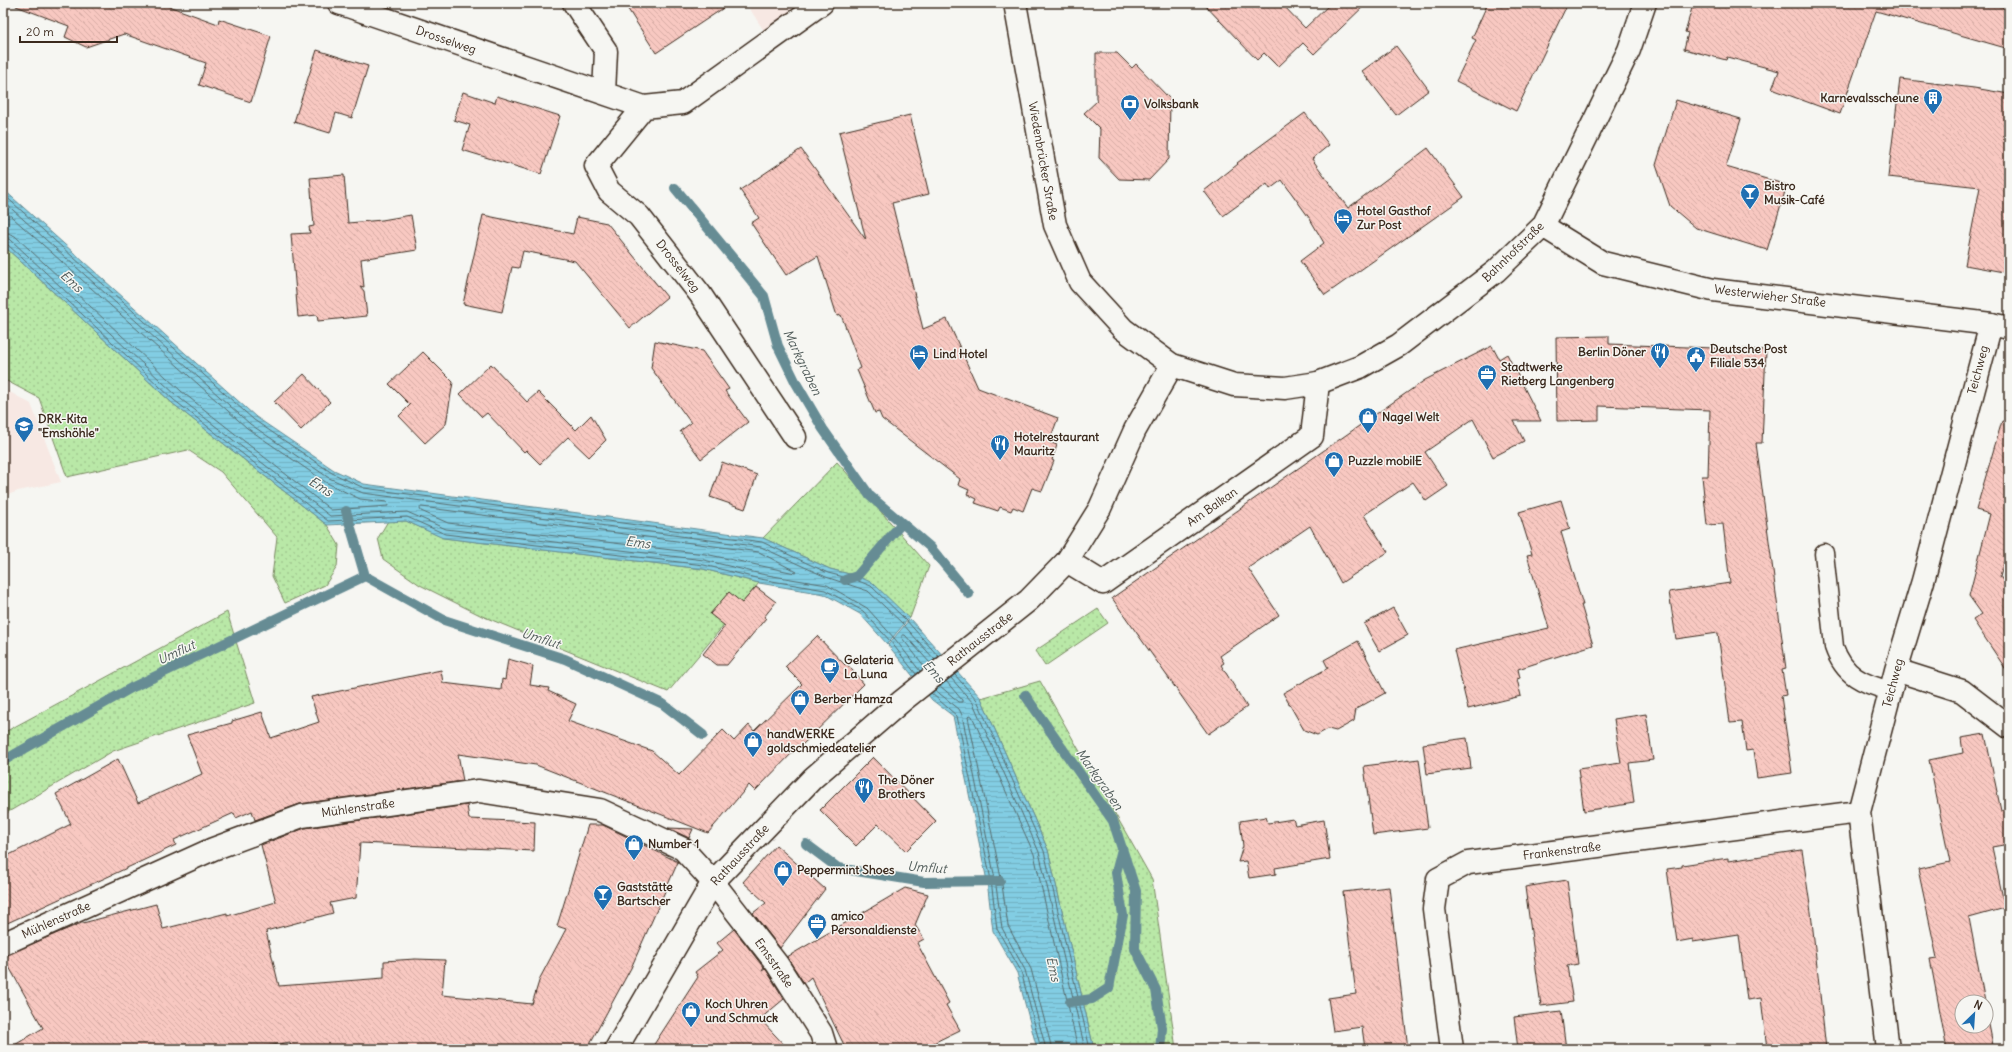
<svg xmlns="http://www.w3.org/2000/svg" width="2012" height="1052" viewBox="0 0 2012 1052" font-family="Delius,sans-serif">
  <defs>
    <pattern id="park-dots" width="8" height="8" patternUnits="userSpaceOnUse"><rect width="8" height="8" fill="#b9e8a7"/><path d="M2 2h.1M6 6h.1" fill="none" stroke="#a0c78f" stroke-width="1.8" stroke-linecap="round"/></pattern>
    <pattern id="water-rules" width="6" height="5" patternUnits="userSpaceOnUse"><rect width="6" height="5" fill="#82cde3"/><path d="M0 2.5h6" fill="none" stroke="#71b0c2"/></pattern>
    <pattern id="building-back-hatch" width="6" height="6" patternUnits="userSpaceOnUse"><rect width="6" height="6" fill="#f8c8c1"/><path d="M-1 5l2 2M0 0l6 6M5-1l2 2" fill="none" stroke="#d6aca5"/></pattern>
  </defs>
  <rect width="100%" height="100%" fill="#f6f6f2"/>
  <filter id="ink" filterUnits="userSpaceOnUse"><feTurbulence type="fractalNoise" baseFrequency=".025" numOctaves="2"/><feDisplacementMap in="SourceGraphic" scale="8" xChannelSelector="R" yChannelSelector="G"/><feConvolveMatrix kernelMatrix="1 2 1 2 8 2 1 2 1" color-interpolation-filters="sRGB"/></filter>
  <g filter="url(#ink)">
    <path fill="#f7e8e3" d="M746 3H801L764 31Z
      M3 388 31 404 61 482 18 491 3 497Z"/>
    <path fill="url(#park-dots)" stroke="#7a8962" d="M3 245 172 403 327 525 339 545 337 567 325 585 285 603 272 576 277 537 221 472 188 450 67 477 39 398 3 379Z
      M837 462 929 566 910 618 857 576 830 569 763 538Z
      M388 521H406L444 538 703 569 759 583 668 692 482 616 420 585 383 559 378 538Z
      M1098 609 1108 623 1045 666 1035 651Z
      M227 612 255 703 113 751 3 815V733Z
      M1040 681 1152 879 1176 1049H1094L1048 850 981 698Z"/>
    <path fill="url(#water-rules)" stroke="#668c94" d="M3 189 256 417 334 470 364 484 763 538 830 569 857 576 873 583 909 618 887 644 860 614 824 594 759 583 703 569 443 538 406 521 327 525 172 403 3 245Z
      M910 619 981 698 1048 850 1094 1049H1037L1017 973 993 931 987 881 953 716 932 700 888 645Z"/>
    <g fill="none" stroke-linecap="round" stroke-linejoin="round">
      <path stroke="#576b6d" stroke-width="1" d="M3 194 254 420 332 473 364 488 762 542 828 573 856 580 871 586 906 620 939 657
        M3 201 250 424 329 478 363 493 761 547 826 577 868 591 902 623 935 660
        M3 209 247 428 327 483 360 499 387 502 388 506 331 510 181 391 15 236 3 231
        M3 237 11 240 177 396 330 516 407 512 446 529 704 560 761 574 827 585 867 608 895 639 920 671
        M3 242 7 244 174 400 328 521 407 517 445 534 704 565 760 579 825 590 863 611 891 642 916 674
        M422 507 759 552 797 572 795 573 705 554 448 523 421 511 420 509Z
        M925 667 902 638V635H905L930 663
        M955 675 977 700 1044 851 1090 1049
        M951 678 973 703 1039 852 1085 1049
        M940 686 959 702H962V700L946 681
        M935 690 959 709 962 715 995 879 1002 928 1025 970 1046 1049
        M931 693 957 716 991 880 997 929 1021 971 1041 1049
        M1052 1049 1031 969 1008 926 1001 878 968 717 970 715 972 716 1034 854 1078 1049"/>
      <path stroke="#668c94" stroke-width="10" d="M675 188 764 296 778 346 796 383 823 429 870 496 902 523
        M365 576 444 620 565 659 663 704 703 735
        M845 580 857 576 902 523 930 547 969 594
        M1025 695 1113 821 1136 891 1135 949 1156 990 1162 1028 1160 1049
        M3 761 131 688 365 576 346 511
        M806 844 838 868 924 882 1000 881
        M1070 1002 1092 999 1109 988 1123 915 1116 873 1122 849"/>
    </g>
    <path fill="url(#building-back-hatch)" stroke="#3b2a1e" d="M16 3H160L218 24 219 19 271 36 251 102 199 85 206 63 124 34 86 47 65 37 69 26 16 6Z
      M624 3H731L656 53Z
      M1203 3H1281L1305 28 1331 3H1367L1314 54 1303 43 1278 67 1264 53 1257 60Z
      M1488 3H1568L1516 111 1456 81 1476 40 1472 38Z
      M1696 3H1734L1755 9 1757 3H1991L2009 9V49L1876 11 1840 114 1772 89 1779 71 1727 57 1726 60 1684 49 1688 33 1685 32 1692 8 1694 9Z
      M1396 46 1429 90 1396 115 1362 71Z
      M317 50 368 66 352 118 336 113 330 133 294 122Z
      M1096 53H1117L1132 68 1136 64 1170 99 1169 159 1149 180 1119 179 1099 158 1100 129 1084 113 1097 101 1096 99Z
      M1900 79 1974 88 2009 94V273L1965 265 1980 187 1888 177Z
      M463 92 495 103 497 96 560 116 541 174 462 150 470 125 454 120Z
      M1676 100 1741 119 1726 167 1787 185 1767 250 1696 228 1670 206 1656 165Z
      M1305 113 1329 145 1312 159 1348 208 1428 148 1464 197 1325 295 1300 261 1324 243 1310 219 1282 180 1270 189 1267 184 1223 216 1204 191 1238 164 1237 163Z
      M910 115 929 194 892 203 923 329 947 319 978 388 1058 418 1049 442 1057 445 1052 460 1054 461 1042 491 1032 488 1023 511 1013 507 1011 511 1000 507 998 511 975 503 977 499 967 494 969 490 958 485 960 479 882 419 879 412 875 413 857 370 861 368 841 315 837 316 818 256 786 275 751 223 759 218 740 190 801 149 866 240 839 132Z
      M344 175 348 223 382 220 411 215 417 250 361 259 364 287 360 286 364 291 367 316 318 321 317 315 298 317 291 234 310 233 309 227 314 226 310 178Z
      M483 215 573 234 577 217 607 223 667 297 630 328 575 261 523 251 519 268 512 267 502 312 463 304Z
      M1609 336V344L1766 350 1762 443H1756L1786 669 1782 670 1786 695 1781 696 1792 773 1757 778 1753 750 1746 751 1742 722 1730 723 1718 633 1676 639 1669 592 1730 583 1723 524 1707 525 1702 476H1708L1710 410 1599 406V420L1557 421 1556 337Z
      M655 341 702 351 729 389 725 391 748 422 701 459 680 431 691 423 651 368Z
      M1492 346 1499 359 1507 354 1541 421H1514L1524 441 1493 457 1473 419 1425 452 1448 486 1426 501 1413 482 1364 515 1388 552 1341 583 1310 526 1248 568 1279 615 1220 656 1224 663 1221 665 1247 707 1208 734 1112 598 1425 380Z
      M423 352 453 382 446 424 425 443 399 416 410 405 389 384Z
      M491 364 527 402 538 392 576 430 591 415 606 440 589 457 568 437 540 464 526 450 524 452 487 413 482 417 460 394Z
      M304 374 330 402 301 430 274 402Z
      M2002 421 2009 422V545L2000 576 2009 590V674L1973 620 1982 614 1969 596 1990 514 1976 510Z
      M722 462 757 475 745 509 710 497Z
      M1561 500 1570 529 1561 532 1583 605H1581L1593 645 1518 669 1520 678 1517 679 1521 696 1468 709 1454 650 1549 628 1527 555 1532 554 1519 512Z
      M756 587 776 602 764 617 766 618 727 665H717L703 654 725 626 710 614 729 592 742 603Z
      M1393 608 1408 635 1379 651 1364 624Z
      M817 636 845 665 846 663 864 684 798 749 797 748 755 791 749 785 708 833 536 765 458 754 463 781 300 804 255 820 252 811 236 818 234 813 174 840 176 845 142 861 3 925V858L71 824 56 794 118 759 138 803 202 774 187 735 232 723V721L262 712 271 738 319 722 311 697 441 670 443 683 501 690 502 679 505 680 508 659 533 666 530 685 549 688 548 691 576 704 568 721 652 751 679 775 723 730 734 741 749 725 754 731 802 684 785 667Z
      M1358 641 1385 693 1356 709 1354 721 1336 731 1328 729 1317 735 1304 730 1283 693 1328 668 1324 660Z
      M1646 714 1653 760 1629 763 1634 803 1584 811 1578 769 1621 763 1614 719Z
      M1985 734 2001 811 2009 809V844L1992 847 2005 908 1969 918 1985 1002H1962V1026H1986V1009L1993 1045 1970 1049H1947L1930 959 1937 958 1918 869 1950 862 1929 760 1963 753 1961 738Z
      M1467 738 1471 768 1427 774 1423 744Z
      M873 757 936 821 906 851 878 824 856 846 820 810Z
      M1419 759 1428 828 1373 835 1364 766Z
      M467 805 469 819 535 822 534 851 360 843 356 898 330 903 333 913 266 931 279 986 384 978V961L415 959 445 960 442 995 532 1004 540 978 566 929 557 926 588 825H603L678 862 631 968 587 1049H400L368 1046V1049H291L290 1042 250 1049H8L43 1028 3 956 79 924 156 904 163 929 227 913V916L276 902 261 845 305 828Z
      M1266 817 1268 823 1293 819 1295 825 1324 820 1330 859 1275 868 1276 874 1249 878 1246 861 1238 862 1243 846 1240 821Z
      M668 828 693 829 689 838Z
      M776 845 825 889 780 948 753 913 766 903 743 882Z
      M1802 850 1811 912 1826 1049H1767L1761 998 1747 1000 1739 935 1693 942V939L1677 942 1667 869 1682 867V865L1728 858V861Z
      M1567 880 1578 964 1567 966 1573 1002 1541 1006 1525 887Z
      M1389 887 1408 1049H1365L1362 1027 1333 1031 1328 998 1356 994 1343 892Z
      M905 888 928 894 915 925 924 939 917 943 949 1003 946 1005 960 1030 921 1049H846L811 977 804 983 787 957Z
      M734 929 764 968 762 971 765 969 767 971 784 999 760 1019 788 1049H651L698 977 695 972 723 950 717 943Z
      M1561 1011 1566 1049H1518L1514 1017Z"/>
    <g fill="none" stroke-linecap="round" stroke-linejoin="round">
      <defs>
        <path id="service" d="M1824 553 1834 647C1844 676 1863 684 1891 691"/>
        <path id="minor" d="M339 3 644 107 683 103 822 3
          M574 3 606 51 604 93
          M644 107 596 166 609 191 639 216 700 294 795 437
          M1067 561 1103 583 1312 436 1318 383
          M1896 670 1962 691 2009 727
          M3 944 213 849 302 816 479 791 600 810 683 849 713 882 777 964 821 1033 826 1049
          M1452 1049 1434 909 1438 879 1468 863 1859 812
          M1888 1049 1859 812 1896 670 1923 581 1991 324"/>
        <path id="tertiary" d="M616 1049 713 882 813 778 902 701 1029 600 1067 561 1100 508 1135 430 1172 365"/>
        <path id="secondary" d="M1015 3 1055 225 1080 282 1123 329 1172 365 1234 385 1285 388 1318 383 1360 367 1399 345 1496 271 1543 226 1629 50 1645 3
          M1543 226 1603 263 1713 290 1991 324 2009 328"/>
      </defs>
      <use href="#service" stroke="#3b2a1e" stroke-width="21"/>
      <use href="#minor" stroke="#3b2a1e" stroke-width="25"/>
      <use href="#tertiary" stroke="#3b2a1e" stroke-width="25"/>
      <use href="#secondary" stroke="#3b2a1e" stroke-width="25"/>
      <use href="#service" stroke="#f6f6f2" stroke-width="18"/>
      <use href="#minor" stroke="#f6f6f2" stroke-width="22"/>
      <use href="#tertiary" stroke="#f6f6f2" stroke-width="22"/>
      <use href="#secondary" stroke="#f6f6f2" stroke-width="22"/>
    </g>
  </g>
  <defs>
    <symbol id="building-pin" viewBox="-11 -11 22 30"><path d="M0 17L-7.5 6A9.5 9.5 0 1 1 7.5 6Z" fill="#1f6fb2" stroke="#f6f6f2"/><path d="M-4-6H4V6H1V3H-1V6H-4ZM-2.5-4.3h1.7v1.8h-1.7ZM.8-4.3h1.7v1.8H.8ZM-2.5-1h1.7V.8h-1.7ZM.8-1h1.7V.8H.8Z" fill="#fff"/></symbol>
    <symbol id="bank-pin" viewBox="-11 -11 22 30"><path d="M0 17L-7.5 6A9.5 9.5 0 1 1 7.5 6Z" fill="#1f6fb2" stroke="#f6f6f2"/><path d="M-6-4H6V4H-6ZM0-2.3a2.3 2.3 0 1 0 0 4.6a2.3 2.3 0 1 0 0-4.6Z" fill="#fff"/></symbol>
    <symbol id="bar-pin" viewBox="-11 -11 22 30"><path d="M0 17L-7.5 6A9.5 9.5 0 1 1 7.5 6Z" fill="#1f6fb2" stroke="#f6f6f2"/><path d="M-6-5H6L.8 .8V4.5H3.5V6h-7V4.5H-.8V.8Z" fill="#fff"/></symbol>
    <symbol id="hotel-pin" viewBox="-11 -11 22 30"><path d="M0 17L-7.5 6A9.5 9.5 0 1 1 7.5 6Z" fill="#1f6fb2" stroke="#f6f6f2"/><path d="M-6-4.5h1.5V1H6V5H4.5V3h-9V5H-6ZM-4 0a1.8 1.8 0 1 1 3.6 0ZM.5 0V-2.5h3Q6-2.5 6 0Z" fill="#fff"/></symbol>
    <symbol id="restaurant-pin" viewBox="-11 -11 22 30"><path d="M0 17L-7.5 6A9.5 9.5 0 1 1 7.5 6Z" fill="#1f6fb2" stroke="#f6f6f2"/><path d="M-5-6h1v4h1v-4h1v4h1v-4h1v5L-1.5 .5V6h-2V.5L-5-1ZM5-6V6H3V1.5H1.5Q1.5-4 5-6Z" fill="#fff"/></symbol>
    <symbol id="civic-pin" viewBox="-11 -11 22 30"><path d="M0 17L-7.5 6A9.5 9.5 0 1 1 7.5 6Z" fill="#1f6fb2" stroke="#f6f6f2"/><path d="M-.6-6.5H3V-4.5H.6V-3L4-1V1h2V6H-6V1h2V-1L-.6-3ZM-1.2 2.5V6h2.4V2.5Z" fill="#fff"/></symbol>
    <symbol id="office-pin" viewBox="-11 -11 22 30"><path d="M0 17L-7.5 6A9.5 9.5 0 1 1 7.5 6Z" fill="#1f6fb2" stroke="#f6f6f2"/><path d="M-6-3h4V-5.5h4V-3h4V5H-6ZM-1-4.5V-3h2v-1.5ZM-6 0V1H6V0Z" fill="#fff"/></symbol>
    <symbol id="shop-pin" viewBox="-11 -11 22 30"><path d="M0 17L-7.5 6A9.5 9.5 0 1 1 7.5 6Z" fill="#1f6fb2" stroke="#f6f6f2"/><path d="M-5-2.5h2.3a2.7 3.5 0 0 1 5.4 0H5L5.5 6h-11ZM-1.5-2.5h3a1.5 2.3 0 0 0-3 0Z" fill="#fff"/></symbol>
    <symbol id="school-pin" viewBox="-11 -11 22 30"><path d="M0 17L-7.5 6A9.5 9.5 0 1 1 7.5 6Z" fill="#1f6fb2" stroke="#f6f6f2"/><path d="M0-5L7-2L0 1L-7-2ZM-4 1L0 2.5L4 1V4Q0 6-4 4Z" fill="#fff"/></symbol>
    <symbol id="cafe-pin" viewBox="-11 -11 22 30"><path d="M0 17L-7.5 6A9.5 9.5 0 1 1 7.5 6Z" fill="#1f6fb2" stroke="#f6f6f2"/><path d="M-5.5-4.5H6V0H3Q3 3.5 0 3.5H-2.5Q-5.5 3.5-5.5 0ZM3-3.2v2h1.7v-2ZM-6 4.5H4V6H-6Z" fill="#fff"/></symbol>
  </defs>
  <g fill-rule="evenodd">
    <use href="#building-pin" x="1922" y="87" width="22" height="30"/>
    <use href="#bank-pin" x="1119" y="93" width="22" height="30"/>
    <use href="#bar-pin" x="1739" y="182" width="22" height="30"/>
    <use href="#hotel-pin" x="1332" y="207" width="22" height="30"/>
    <use href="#restaurant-pin" x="1649" y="341" width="22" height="30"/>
    <use href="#hotel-pin" x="908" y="343" width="22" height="30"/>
    <use href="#civic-pin" x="1685" y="345" width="22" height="30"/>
    <use href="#office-pin" x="1476" y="363" width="22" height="30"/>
    <use href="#shop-pin" x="1357" y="406" width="22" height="30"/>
    <use href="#school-pin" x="13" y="415" width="22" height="30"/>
    <use href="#restaurant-pin" x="989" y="433" width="22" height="30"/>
    <use href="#shop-pin" x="1323" y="450" width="22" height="30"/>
    <use href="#cafe-pin" x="819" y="656" width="22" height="30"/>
    <use href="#shop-pin" x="789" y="688" width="22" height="30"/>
    <use href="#shop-pin" x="742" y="730" width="22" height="30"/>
    <use href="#restaurant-pin" x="853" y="776" width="22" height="30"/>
    <use href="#shop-pin" x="623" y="833" width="22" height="30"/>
    <use href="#shop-pin" x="772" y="859" width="22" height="30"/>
    <use href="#bar-pin" x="592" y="883" width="22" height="30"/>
    <use href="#office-pin" x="806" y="912" width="22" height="30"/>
    <use href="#shop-pin" x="680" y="1000" width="22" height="30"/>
  </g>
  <g text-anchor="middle" stroke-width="3" stroke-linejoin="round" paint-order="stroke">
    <g font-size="12" fill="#3b2a1e" stroke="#f6f6f2">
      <text transform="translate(446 40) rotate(19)" y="4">Drosselweg</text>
      <text transform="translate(1043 161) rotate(80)" y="4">Wiedenbrücker Straße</text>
      <text transform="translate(1513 252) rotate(-44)" y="4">Bahnhofstraße</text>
      <text transform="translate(678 266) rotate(52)" y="4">Drosselweg</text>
      <text transform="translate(1770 296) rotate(7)" y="4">Westerwieher Straße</text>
      <text transform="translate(1978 370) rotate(-75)" y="4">Teichweg</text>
      <text transform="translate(1212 507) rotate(-35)" y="4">Am Balkan</text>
      <text transform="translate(980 639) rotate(-38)" y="4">Rathausstraße</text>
      <text transform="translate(1893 683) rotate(-75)" y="4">Teichweg</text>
      <text transform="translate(358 808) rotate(-8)" y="4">Mühlenstraße</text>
      <text transform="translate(1562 851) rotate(-7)" y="4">Frankenstraße</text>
      <text transform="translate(740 855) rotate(-47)" y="4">Rathausstraße</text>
      <text transform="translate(56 920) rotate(-24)" y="4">Mühlenstraße</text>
      <text transform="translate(774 963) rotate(55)" y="4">Emsstraße</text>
    </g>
    <g font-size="12" font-weight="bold" fill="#3b2a1e" stroke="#f6f6f2" text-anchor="start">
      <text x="1919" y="102" text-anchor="end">Karnevalsscheune</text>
      <text x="1144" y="108">Volksbank</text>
      <text x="1764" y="190">Bistro<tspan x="1764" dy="14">Musik-Café</tspan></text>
      <text x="1357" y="215">Hotel Gasthof<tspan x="1357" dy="14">Zur Post</tspan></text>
      <text x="1710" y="353">Deutsche Post<tspan x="1710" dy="14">Filiale 534</tspan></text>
      <text x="1646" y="356" text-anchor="end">Berlin Döner</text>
      <text x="933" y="358">Lind Hotel</text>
      <text x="1501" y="371">Stadtwerke<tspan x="1501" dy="14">Rietberg Langenberg</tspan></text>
      <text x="1382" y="421">Nagel Welt</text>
      <text x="38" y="423">DRK-Kita<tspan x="38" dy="14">"Emshöhle"</tspan></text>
      <text x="1014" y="441">Hotelrestaurant<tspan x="1014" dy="14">Mauritz</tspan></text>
      <text x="1348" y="465">Puzzle mobilE</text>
      <text x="844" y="664">Gelateria<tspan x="844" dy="14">La Luna</tspan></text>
      <text x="814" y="703">Berber Hamza</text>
      <text x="767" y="738">handWERKE<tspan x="767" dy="14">goldschmiedeatelier</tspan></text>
      <text x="878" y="784">The Döner<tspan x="878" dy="14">Brothers</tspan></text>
      <text x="648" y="848">Number 1</text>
      <text x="797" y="874">Peppermint Shoes</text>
      <text x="617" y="891">Gaststätte<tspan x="617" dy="14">Bartscher</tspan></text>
      <text x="831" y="920">amico<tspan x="831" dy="14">Personaldienste</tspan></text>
      <text x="705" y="1008">Koch Uhren<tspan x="705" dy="14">und Schmuck</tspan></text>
    </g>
    <g font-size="13" font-style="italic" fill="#505b59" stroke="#f6f6f2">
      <text transform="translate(72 281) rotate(43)" y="5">Ems</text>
      <text transform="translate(803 362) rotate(64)" y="5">Markgraben</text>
      <text transform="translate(321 486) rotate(33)" y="5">Ems</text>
      <text transform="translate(638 542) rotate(8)" y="5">Ems</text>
      <text transform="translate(541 638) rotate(18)" y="5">Umflut</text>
      <text transform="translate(176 652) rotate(-25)" y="5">Umflut</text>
      <text transform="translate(934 671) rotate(49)" y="5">Ems</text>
      <text transform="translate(1100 779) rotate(55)" y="5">Markgraben</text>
      <text transform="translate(927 867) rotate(4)" y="5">Umflut</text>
      <text transform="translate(1054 969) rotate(78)" y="5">Ems</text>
    </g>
  </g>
  <rect width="2012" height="1052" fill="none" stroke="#f6f6f2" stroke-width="16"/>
  <rect x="8" y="8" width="1996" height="1036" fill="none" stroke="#3b2a1e" stroke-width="1.5" filter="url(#ink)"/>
  <g transform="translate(1974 1014) rotate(25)"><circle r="19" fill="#f6f6f2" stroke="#aba49d"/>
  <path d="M0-3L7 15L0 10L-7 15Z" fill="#1f6fb2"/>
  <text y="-6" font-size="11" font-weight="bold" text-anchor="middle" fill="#3b2a1e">N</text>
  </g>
  <path d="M20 36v6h97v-6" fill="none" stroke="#3b2a1e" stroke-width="2"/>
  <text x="26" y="36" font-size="12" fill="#3b2a1e" stroke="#f6f6f2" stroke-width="3" paint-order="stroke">20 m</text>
</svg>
